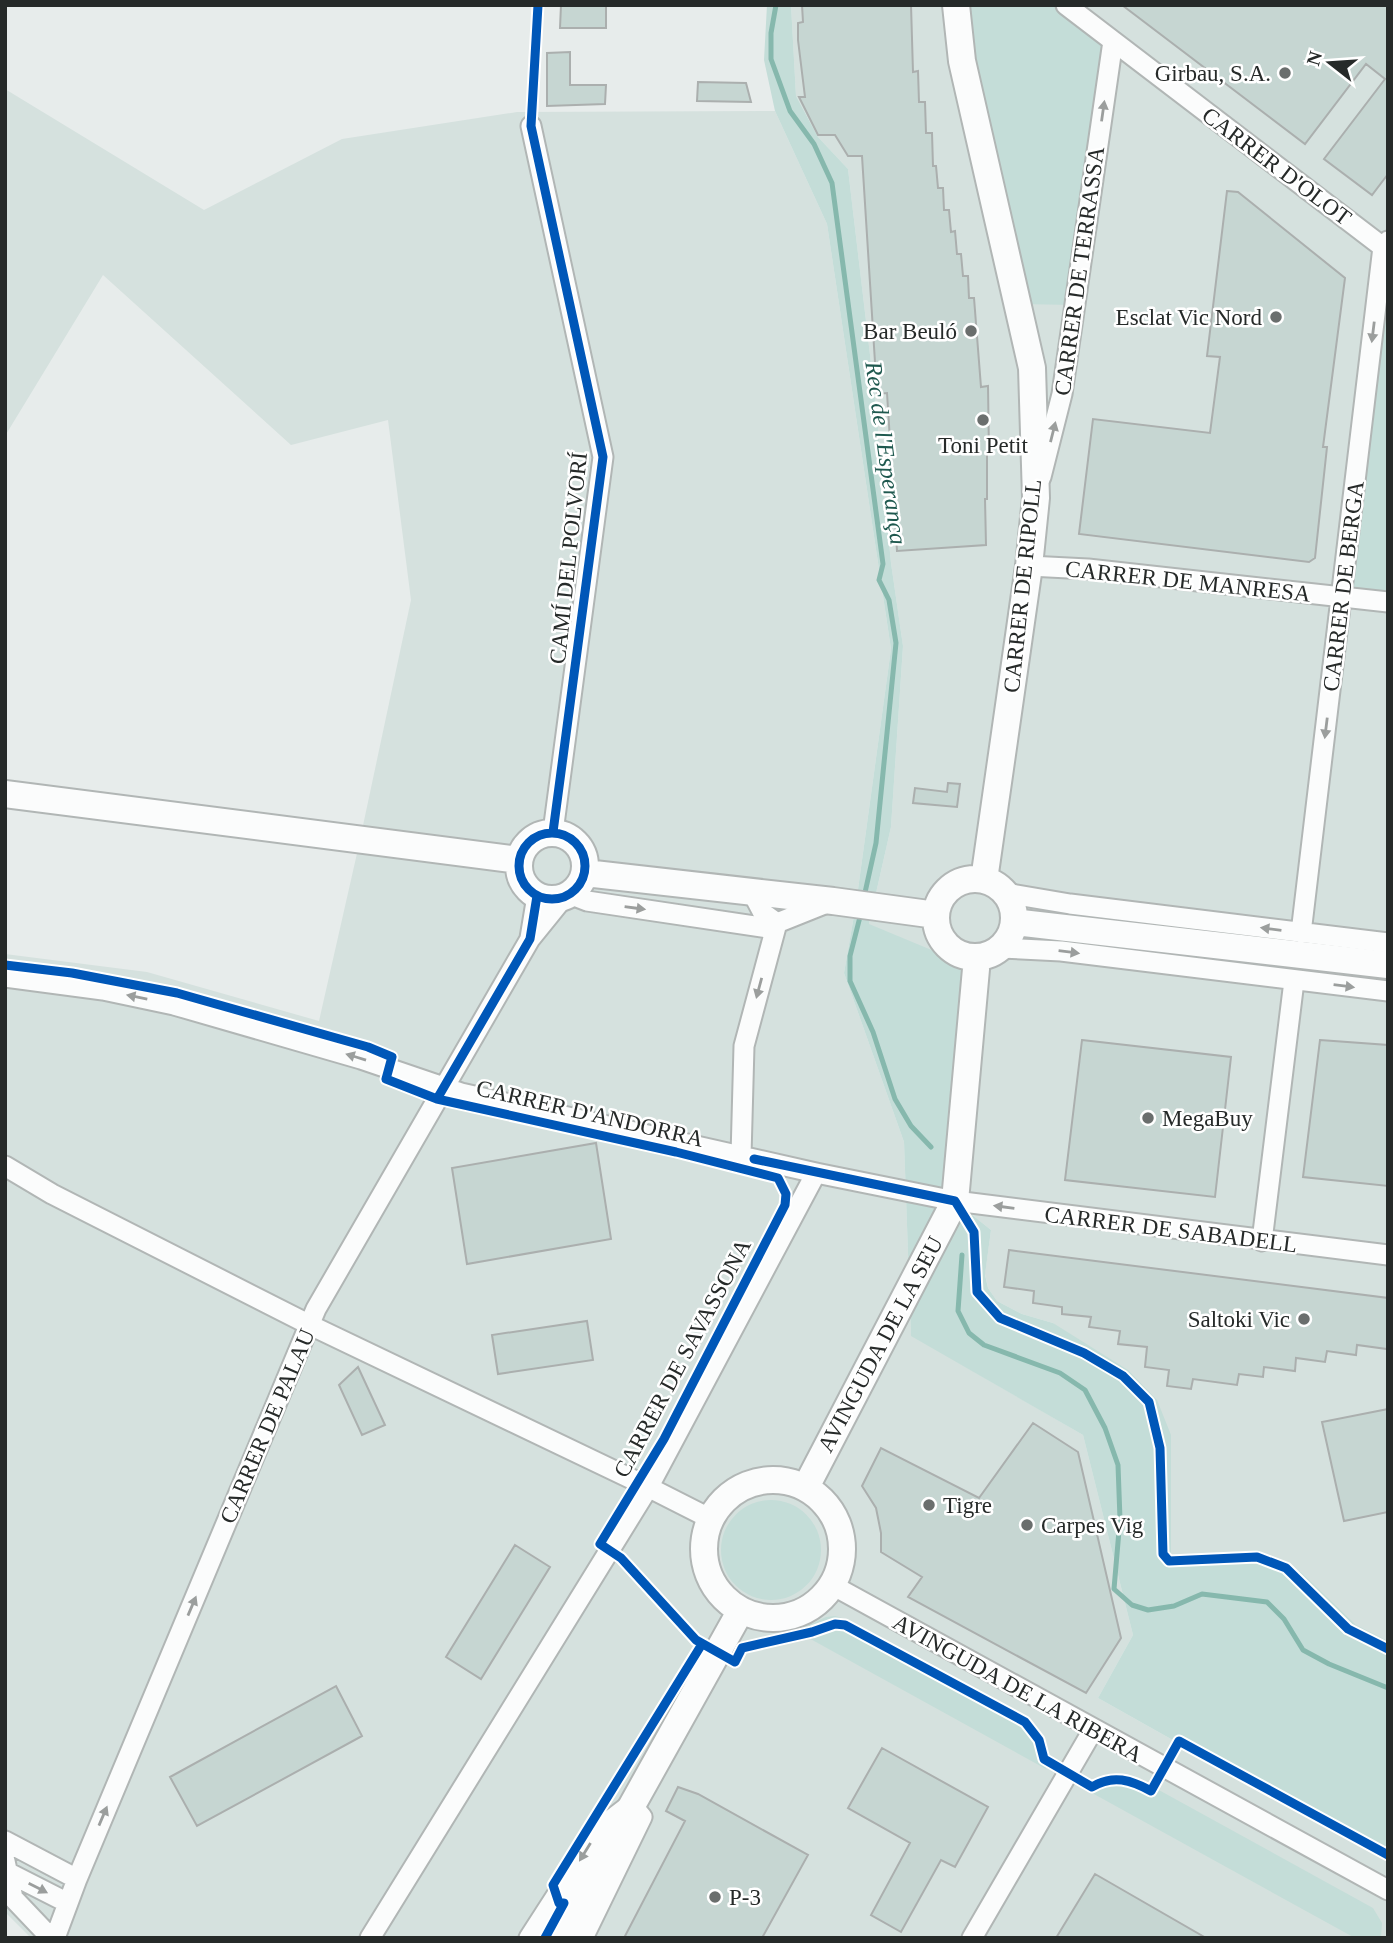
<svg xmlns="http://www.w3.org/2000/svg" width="1393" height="1943" viewBox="0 0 1393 1943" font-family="Georgia,serif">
  <rect width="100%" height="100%" fill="#e7eceb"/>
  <path fill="#d5e1de" d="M791 5H1388V1641L1356 1626 1301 1572 1258 1550 1171 1556V1436L1053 1323 1022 1314 997 1301 988 1288 985 1274 991 1230 955 1201 869 924 891 827 903 646 891 563 875 397 848 169 818 137 796 96Z
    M5 89 204 210 342 139 517 112 775 111 827 224 891 649 856 904 844 973 904 1142 911 1335 1083 1435 1133 1635 1098 1698 1388 1861V1938H31L5 1912V954L147 972 319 1021 358 849 411 600 388 420 291 445 103 275 5 436Z"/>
  <path fill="#c4ddd8" d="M767 5H791L796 96 818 137 848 169 875 397 891 563 903 646 891 827 869 924 970 966 955 1201 991 1230 985 1275 988 1288 997 1301 1022 1314 1053 1323 1128 1370 1157 1400 1171 1435V1556L1258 1550 1301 1572 1356 1625 1388 1641V1861L1098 1698 1133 1635 1083 1435 911 1336 904 1142 844 973 856 904 891 649 827 224 775 111 764 60Z
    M956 5H1066L1113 41 1074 305 1019 304Z
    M1388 251V602L1342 596Z
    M721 1550a50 50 0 1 1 100 0a50 50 0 1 1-100 0Z
    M835 1616 849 1620 1032 1722C1045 1736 1050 1751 1046 1769L796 1631 826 1617Z
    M1108 1774 1127 1775 1137 1778 1373 1908 1382 1923 1381 1938H1355L1083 1788 1094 1780Z"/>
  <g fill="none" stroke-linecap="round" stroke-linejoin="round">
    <path stroke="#86b8ad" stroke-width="5" d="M776 5 771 33V59L790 111 814 144 832 183 883 564 879 580 889 600 896 643 876 843 864 897
      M861 913 850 956V981L873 1032 895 1099 911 1126 931 1147
      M962 1255 958 1311 969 1333 984 1345 1060 1373 1085 1390 1105 1428 1118 1465 1120 1519 1114 1589 1132 1605 1148 1610 1174 1606 1202 1594 1267 1602 1284 1619 1303 1650 1329 1664 1388 1688"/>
  </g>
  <path fill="#c6d6d2" stroke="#abafae" stroke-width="2" d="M561 5H606V28H560Z
    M802 5H911L913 72 918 71 919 102H925L926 133H932L933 166H936L938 188H943L944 210H949L951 232 955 231 957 254H961L963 276H968L969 298H974L981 387 988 386 989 454H987V499H985L986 545 897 551 887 393 877 394 862 156H848L835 135H818L799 97H805L798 40V23L803 22Z
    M1122 5H1388V174L1372 195 1324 159 1385 79 1366 64 1305 144Z
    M570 52V85H606L605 104 547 106V53Z
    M698 82 746 83 751 102 697 101Z
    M1227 191 1238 192 1345 278 1323 447H1327L1315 558 1309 562 1079 534 1093 419 1210 433 1220 357 1207 356Z
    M948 783 960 784 957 807 913 803 915 788 947 792Z
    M1082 1040 1231 1057 1215 1197 1065 1180Z
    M1320 1040 1388 1045V1186L1303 1177Z
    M596 1143 611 1239 467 1264 452 1168Z
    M1009 1250 1388 1298 1387 1349 1357 1345 1356 1355 1327 1351 1325 1362 1296 1358 1295 1371 1264 1367 1263 1377 1239 1374 1237 1385 1193 1379 1191 1389 1167 1386 1169 1370 1145 1367 1147 1347 1118 1344 1120 1331 1089 1327 1091 1317 1062 1314V1307L1033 1303 1034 1291 1004 1287Z
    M587 1321 593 1360 498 1374 492 1335Z
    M358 1367 385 1425 362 1435 339 1385Z
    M1388 1409V1512L1344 1521 1322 1422Z
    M1033 1423 1078 1452 1121 1638 1086 1693 908 1597 922 1577 881 1552V1533L876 1508 862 1486 881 1448 979 1498Z
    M515 1545 550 1567 481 1679 446 1657Z
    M336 1686 362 1736 197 1826 170 1777Z
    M882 1748 988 1807 955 1867 941 1860 901 1932 871 1915 910 1843 848 1808Z
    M678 1787 698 1794 808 1855 762 1938H624L685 1821 666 1811Z
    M1095 1874 1206 1938H1056Z"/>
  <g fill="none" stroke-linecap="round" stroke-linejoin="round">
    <defs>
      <path id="street" d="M1066 5 1388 251
        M531 126 603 457 553 832
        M1041 477 1062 394 1113 41
        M1029 566 1088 569 1388 602
        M752 892 763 913 777 923 832 901
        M1005 893 1070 904 1388 943
        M569 894 587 901 775 929
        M1301 933 1383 247 1388 241
        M530 938 537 896
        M1001 948 1061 951 1388 991
        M5 977 103 990 174 1005 361 1059 461 1093 816 1173 955 1201 1388 1255
        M741 1156 744 1046 777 923
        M5 1166 52 1194 310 1325 638 1482 711 1519
        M1262 1241 1294 981
        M832 1585 1388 1890
        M5 1841 77 1879
        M5 1861 13 1898 51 1938
        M9 1873 68 1903
        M55 1938 77 1879 316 1309 530 939 564 897
        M370 1938 648 1488 816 1173
        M529 1938 600 1828 631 1804 642 1817 583 1938
        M972 1938 1093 1730"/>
      <path id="secondary" d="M956 5 962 61 1032 368 1036 498 1029 566 984 880
        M5 794 519 860
        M519 866a33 33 0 1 1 66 0a33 33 0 1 1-66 0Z
        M585 873 833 901 936 915
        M936 918a39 39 0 1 1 78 0a39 39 0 1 1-78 0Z
        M1014 922 1388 965
        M704 1549a69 69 0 1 1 138 0a69 69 0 1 1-138 0Z
        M806 1487 955 1201 977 958
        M558 1938 741 1610"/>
    </defs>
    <use href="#street" stroke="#b1b6b5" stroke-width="23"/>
    <use href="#secondary" stroke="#b1b6b5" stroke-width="30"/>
    <use href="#street" stroke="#fbfcfc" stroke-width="19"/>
    <use href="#secondary" stroke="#fbfcfc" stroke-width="26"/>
    <defs>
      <path id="cycleway" d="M538 5 531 126 603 457 553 832
        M519 866a33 33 0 1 1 66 0a33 33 0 1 1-66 0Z
        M5 965 72 973 177 993 368 1047 392 1057 386 1079 437 1099 676 1152 778 1178 786 1194 785 1205 664 1439 600 1544 621 1558 696 1640 735 1662 742 1648 812 1632 835 1624 845 1625 1025 1722 1039 1740 1044 1759 1092 1787C1113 1774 1131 1780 1151 1791L1179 1741 1388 1855
        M437 1099 530 939 537 896
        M754 1159 955 1201 974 1232 977 1292 1000 1318 1084 1353 1123 1376 1149 1402 1160 1448 1163 1554 1169 1561 1257 1557 1286 1568 1348 1629 1388 1649
        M545 1938 564 1903H559L553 1885 702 1644"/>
    </defs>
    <use href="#cycleway" stroke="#fff" stroke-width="13"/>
    <use href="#cycleway" stroke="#0057b8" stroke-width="9"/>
  </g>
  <defs><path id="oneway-solid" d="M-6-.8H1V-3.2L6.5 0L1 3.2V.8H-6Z" transform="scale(1.75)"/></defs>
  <g fill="#9b9e9d">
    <use href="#oneway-solid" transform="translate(1103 111) rotate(-82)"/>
    <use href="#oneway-solid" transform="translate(1373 332) rotate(97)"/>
    <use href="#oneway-solid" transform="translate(1053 432) rotate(-76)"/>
    <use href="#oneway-solid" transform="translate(1326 728) rotate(97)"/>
    <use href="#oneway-solid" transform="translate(635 908) rotate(8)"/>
    <use href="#oneway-solid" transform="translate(1271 929) rotate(-173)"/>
    <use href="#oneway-solid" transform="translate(1069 952) rotate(7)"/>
    <use href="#oneway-solid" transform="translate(1344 986) rotate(7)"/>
    <use href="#oneway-solid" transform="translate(759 988) rotate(105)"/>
    <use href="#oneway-solid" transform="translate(137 997) rotate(-169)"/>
    <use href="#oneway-solid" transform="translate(356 1057) rotate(-163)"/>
    <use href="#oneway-solid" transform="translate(1004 1207) rotate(-172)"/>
    <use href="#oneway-solid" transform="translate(192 1606) rotate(-67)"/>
    <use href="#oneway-solid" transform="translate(103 1816) rotate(-67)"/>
    <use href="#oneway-solid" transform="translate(585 1852) rotate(122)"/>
    <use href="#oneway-solid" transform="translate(38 1888) rotate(27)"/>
  </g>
  <g fill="#6a6e6d" stroke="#fff" stroke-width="2.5">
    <circle cx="1285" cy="73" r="7"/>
    <circle cx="1276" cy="317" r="7"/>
    <circle cx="971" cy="331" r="7"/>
    <circle cx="983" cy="420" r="7"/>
    <circle cx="1148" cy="1118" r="7"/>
    <circle cx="1304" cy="1319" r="7"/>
    <circle cx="929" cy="1505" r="7"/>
    <circle cx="1027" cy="1525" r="7"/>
    <circle cx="715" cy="1897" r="7"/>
  </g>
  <g text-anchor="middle" stroke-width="5" stroke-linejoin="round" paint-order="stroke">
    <g font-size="23" fill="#262a29" stroke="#fff" text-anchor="end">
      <text x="1271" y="81">Girbau, S.A.</text>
      <text x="1262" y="325">Esclat Vic Nord</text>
      <text x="957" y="339">Bar Beuló</text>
      <text x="983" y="453" text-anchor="middle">Toni Petit</text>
      <text x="1162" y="1126" text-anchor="start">MegaBuy</text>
      <text x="1290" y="1327">Saltoki Vic</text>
      <text x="943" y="1513" text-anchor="start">Tigre</text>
      <text x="1041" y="1533" text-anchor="start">Carpes Vig</text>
      <text x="729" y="1905" text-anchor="start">P-3</text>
    </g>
    <g font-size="23" fill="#262a29" stroke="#fff">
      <text transform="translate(1277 166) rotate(37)" y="8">CARRER D'OLOT</text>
      <text transform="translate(1079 271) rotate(-82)" y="8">CARRER DE TERRASSA</text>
      <text transform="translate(568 558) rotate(-84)" y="8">CAMÍ DEL POLVORÍ</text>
      <text transform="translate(1188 581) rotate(6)" y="8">CARRER DE MANRESA</text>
      <text transform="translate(1022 586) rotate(-84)" y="8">CARRER DE RIPOLL</text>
      <text transform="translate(1343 586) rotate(-83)" y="8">CARRER DE BERGA</text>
      <text transform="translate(590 1113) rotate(13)" y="8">CARRER D'ANDORRA</text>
      <text transform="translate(1171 1229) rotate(7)" y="8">CARRER DE SABADELL</text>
      <text transform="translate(880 1344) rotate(-62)" y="8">AVINGUDA DE LA SEU</text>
      <text transform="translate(682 1358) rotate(-62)" y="8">CARRER DE SAVASSONA</text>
      <text transform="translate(267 1426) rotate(-67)" y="8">CARRER DE PALAU</text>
      <text transform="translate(1018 1688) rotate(29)" y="8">AVINGUDA DE LA RIBERA</text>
    </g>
    <g font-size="24" font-style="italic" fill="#1e584e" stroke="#fff">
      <text transform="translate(886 453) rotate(82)" y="8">Rec de l'Esperança</text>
    </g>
  </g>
  <rect width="1393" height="1943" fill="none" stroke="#262a29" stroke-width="14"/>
  <g transform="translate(1330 63) rotate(287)" stroke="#ffffff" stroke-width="5" paint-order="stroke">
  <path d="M0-5L12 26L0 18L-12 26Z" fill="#262a29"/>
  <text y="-10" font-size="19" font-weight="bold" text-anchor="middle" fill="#262a29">N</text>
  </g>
</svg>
